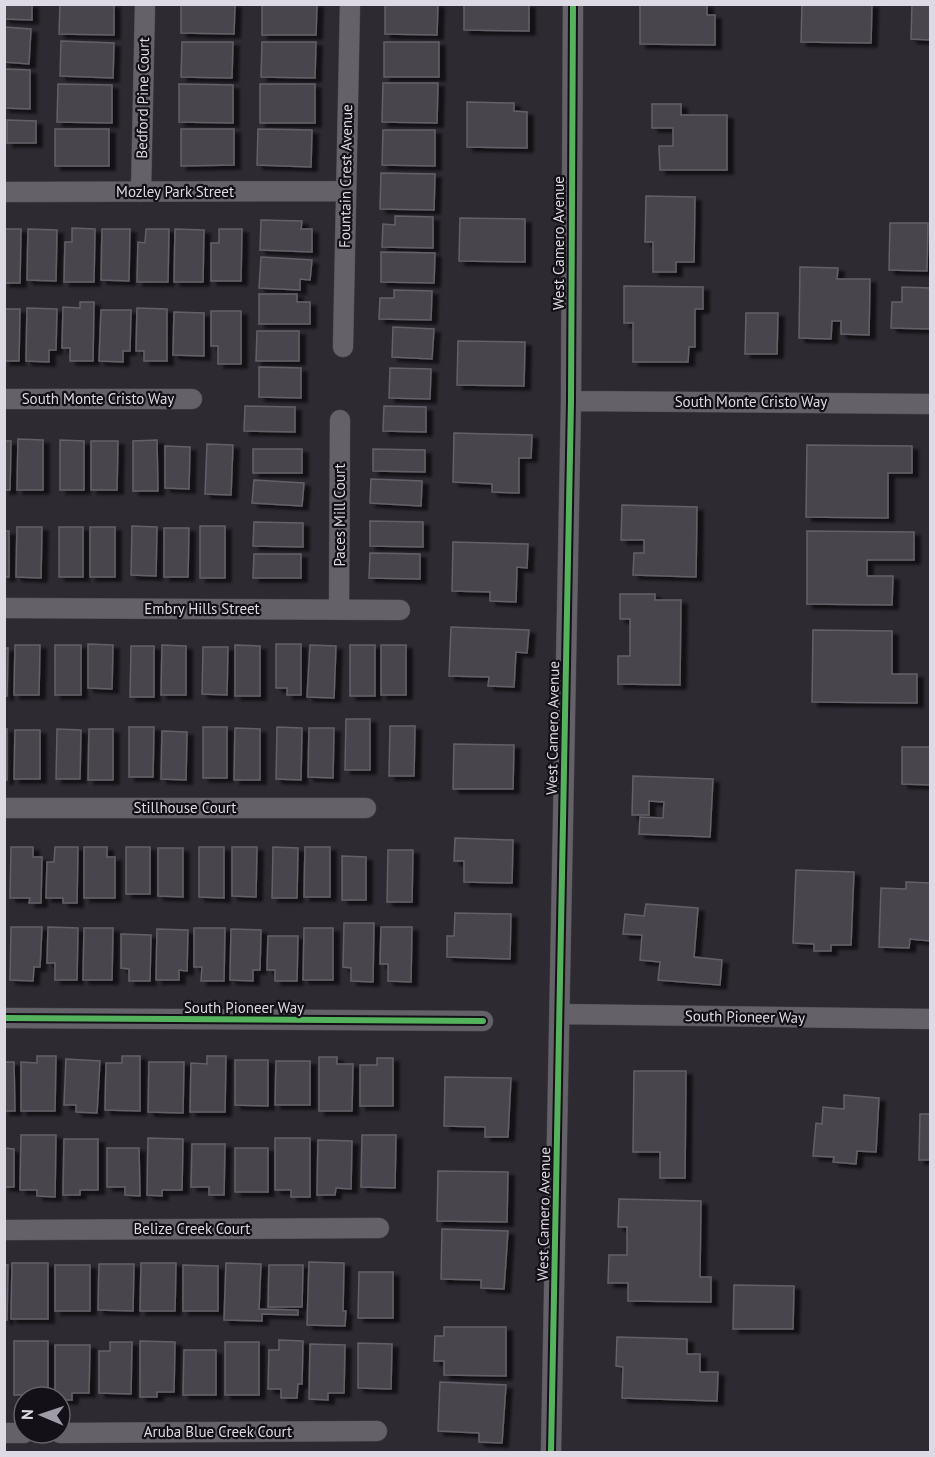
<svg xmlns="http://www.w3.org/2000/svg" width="935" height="1457" viewBox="0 0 935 1457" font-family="'PT Sans',sans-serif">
  <defs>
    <filter id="shadow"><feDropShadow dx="6" dy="4" stdDeviation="1.5" flood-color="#0009"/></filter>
  </defs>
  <rect width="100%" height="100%" fill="#2d2a32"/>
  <path fill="#48444d" stroke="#636168" stroke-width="1.5" filter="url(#shadow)" d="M4 4H32V20L4 19Z
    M60 4H114V35L59 34Z
    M181 4H235L234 34 181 33Z
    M262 4H317L316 35H262Z
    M385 4H438L437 35 385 34Z
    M464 4H529V31L464 30Z
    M640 4H707V15H715V45L640 44Z
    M802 4H872L871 43 801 42Z
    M912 4H930V40L911 39Z
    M4 27 31 29 29 64 4 62Z
    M61 41 114 43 113 78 60 76Z
    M182 42H233L232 78 181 77Z
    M262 42H316L315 78 261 77Z
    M384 42H439V77H384Z
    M4 69 30 70V109L4 108Z
    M383 83H438L437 123 382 122Z
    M58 84 112 85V123L57 122Z
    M179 84 233 85V123L179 122Z
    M260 84H315V123H260Z
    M467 102 514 103V111L527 112V148L467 147Z
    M652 104H681V115H727V170H660L659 146H673V128H652Z
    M7 120 36 121V143H7Z
    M55 129H109V166H55Z
    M181 129H234V165L181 166Z
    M258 129 312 130 311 167 257 165Z
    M383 130H435V166L382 165Z
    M381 173 435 174 434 210 380 209Z
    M646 196 695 197 694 262H676V272H653V242H645Z
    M395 216 433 217V248L382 247 383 224 395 225Z
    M460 218 525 219V262L459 261Z
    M261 220 302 221 301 229H312V252L260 250Z
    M890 223H928L927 271 889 270Z
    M72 228 95 229 94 282H64L65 242H72Z
    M4 229H21L20 283H4Z
    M28 229 57 230 56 281 27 280Z
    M102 229H130L129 281 101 280Z
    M146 229H169L168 282H137L138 242 145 243Z
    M175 229 204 230 203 282H174Z
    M219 229H242L241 281H211V243H219Z
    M381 252 435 253 434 283 381 282Z
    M261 257 312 260 310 280 300 279V290L259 288Z
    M800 267 838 268 837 279H870L869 335 841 334V321H832L831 339 799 338Z
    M624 286 703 287V309H695V347H689L688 362H633V323H624Z
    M902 287 930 288V329L891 328 892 302H902Z
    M394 290 432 291 431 320 379 319 380 298H394Z
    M259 294H297V302H310V324H259Z
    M80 302H94L93 361H70V348H62L63 307 80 308Z
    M27 308 57 309 56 350H49V362L26 361Z
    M137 308 167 309V361H144V351H136Z
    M4 309H20L19 361H4Z
    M101 310H131L130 351H123V362L99 361Z
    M211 311H241V364H218V346H211Z
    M174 312 204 313V356L173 355Z
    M746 313H778L777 354H745Z
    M393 327 434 329 432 359 392 357Z
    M257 331H299V361H256Z
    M458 341 525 342 524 386 457 385Z
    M259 367 301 368V398L259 397Z
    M390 368 431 369 430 399 389 398Z
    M245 406 295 407V432L244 431Z
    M384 406 426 407V432L383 431Z
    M454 433 532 435 531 458H519V493L492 492V484L453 482Z
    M18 439 43 440V490H17Z
    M60 440 84 441V490H60Z
    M157 440 158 491H133V441Z
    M4 441H11L10 490H4Z
    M91 441H118L117 490H91Z
    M207 444 233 445 231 495 205 494Z
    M807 445 912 446V473H888V518L806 517Z
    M165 446 190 447 189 489 165 488Z
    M253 449H302V473H253Z
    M373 449 425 450V472L373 471Z
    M371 479 422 481 421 506 370 503Z
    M254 480 304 483 302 506 252 503Z
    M622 505 697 507 696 577 633 575 634 553H644V540H621Z
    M370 521 423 522V547L370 546Z
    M254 522 303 523V547L253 546Z
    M132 526 157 527 156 576 131 575Z
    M200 526H225V578H200Z
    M17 527H42L41 578 16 577Z
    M59 527H83V577H59Z
    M90 527H115V577H90Z
    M164 528H189L188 577H164Z
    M4 531H9V577H4Z
    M807 531 914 532V560H867V576H893L892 605 807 604Z
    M453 542 528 544 527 568 517 567 516 602 490 601V592L452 591Z
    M370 553 420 554V579L369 578Z
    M254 554H301V578H253Z
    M620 594H655V600H681L680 685 618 684V656H630V619H620Z
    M451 627 529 630 527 653 516 652 514 687 488 686 489 677 449 676Z
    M813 630 892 631V674H917V703L812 702Z
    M88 644 113 645 112 689 88 688Z
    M276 644H301V695H287V688H276Z
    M15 645H40L39 695H14Z
    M55 645H81V695H55Z
    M162 645 186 646V695H161Z
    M235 645 260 646V696H235Z
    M310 645 336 646 334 698 307 697Z
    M350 645H375V696H350Z
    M381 645H406V695H381Z
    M131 646H154V697H130Z
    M203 647H228L227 695 202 694Z
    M4 648H8L7 696H4Z
    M346 719H370V770H345Z
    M390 726H415L414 776H389Z
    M129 727H154L153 777H129Z
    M203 727H227V778H203Z
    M277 727 302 728 301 780 276 779Z
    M235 728 260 729V780H234Z
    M309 728H334L333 778 308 777Z
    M4 729H7V780H4Z
    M57 729 81 730 80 779H56Z
    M89 729H113V780H88Z
    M15 730H40V779H14Z
    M162 731 187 732 186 780 161 779Z
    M454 744 514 745 513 789H453Z
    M902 747H930V785L902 784Z
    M633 776 713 779 710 837 639 834 640 817 663 818 664 802 649 801V815H632Z
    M455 838 513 840 512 883 464 882V861H454Z
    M11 847H33V857H42L41 903H29L30 898H10Z
    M55 847H78L77 903H63V898H46L47 862H54Z
    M84 847H107V857H115V898H84Z
    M126 847H150V894H126Z
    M199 847H224V898L199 897Z
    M232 847H257L256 897 232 896Z
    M273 847 298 848 297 898H272Z
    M305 847H330V897H304Z
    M158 848H183V897L158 896Z
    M388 850H413L412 902H387Z
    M342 856 366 857V900H342Z
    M796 870 854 872 851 945H831V951H814V944L793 943Z
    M906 882 930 883V941L910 939 909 948 879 947 881 888 906 889Z
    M646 904 698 908 694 957 722 960 720 985 658 980 660 962 640 960 642 935 623 934 625 914 644 916Z
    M455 913 511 914 510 959 447 957V936H454Z
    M344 923H374L373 982 351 981V968L343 967Z
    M11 927H42L40 967H34L33 981 10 980Z
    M48 927 78 928 77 980H55V963H47Z
    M381 927H412L411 982 388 981V964H380Z
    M84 928H113L112 980H83Z
    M194 928H225L224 981H201L202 967H194Z
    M304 928H333V980H303Z
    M157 929 188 930 187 971 179 970V980H156Z
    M231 929 261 930 260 970H253V981L230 980Z
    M121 934 151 935 150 981H129V969L121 968Z
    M268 936H298L297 981H275V970H267Z
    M37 1056H56L55 1111H21V1062L37 1063Z
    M122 1056H140V1111L105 1110 106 1063H122Z
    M207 1056H226L225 1112H190L191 1063 207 1064Z
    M319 1057H337V1064H353L352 1111H319Z
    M377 1058H393V1106H360V1065H377Z
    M66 1059 100 1061 97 1113 76 1112V1105H64Z
    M235 1060H268V1106L235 1105Z
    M276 1061H310V1105H275Z
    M4 1062H14L15 1111H4Z
    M149 1062H184L183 1113 148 1112Z
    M634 1071H686L685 1178H660V1152H633Z
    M445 1077 511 1078 508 1137H485V1127L444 1126Z
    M844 1095 879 1098 876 1152 857 1151 856 1164 833 1162 834 1157 813 1156 816 1123 822 1124 823 1107 844 1109Z
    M920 1114H930V1160H919Z
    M21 1135H56L55 1197 37 1196V1190H20Z
    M362 1135H396L395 1188 361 1187Z
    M148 1138 183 1139 182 1190H162V1196L147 1195Z
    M275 1138H310V1197H291V1190H275Z
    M64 1139H98V1190H80V1195H63Z
    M318 1140 352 1141 351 1189 336 1188 335 1195H317Z
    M192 1144H225L224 1195H209V1187H191Z
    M4 1148 14 1149V1187H4Z
    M107 1148H139L140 1196 125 1195V1187H107Z
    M235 1148H268V1192H235Z
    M438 1171 508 1172 507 1222 437 1221Z
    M619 1199 701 1201 700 1277H711V1302L628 1301V1283H608L609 1255H627V1227H618Z
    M442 1229 508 1231 504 1289 481 1288V1280L441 1279Z
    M309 1262 344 1263 343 1311H346L345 1326 307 1325Z
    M12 1263H48V1319H11Z
    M141 1263H176L175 1311H140Z
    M226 1263 261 1264 259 1309 298 1310V1315L262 1314V1321L224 1320Z
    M4 1264 8 1265 7 1320H4Z
    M99 1264H134L133 1311 98 1310Z
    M55 1265H90V1311H55Z
    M183 1265 218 1266V1311H183Z
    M269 1265H303L302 1307H268Z
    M359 1272H393V1318H358Z
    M734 1285 794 1286 793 1329H733Z
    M444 1327H506V1376L444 1375V1361H434L435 1336H444Z
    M617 1337 687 1339V1354H700V1372H718L717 1401 622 1398 623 1367 616 1366Z
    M279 1340 303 1341 302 1384H298L297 1398H281V1389H268L269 1350H279Z
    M14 1341H48V1395H14Z
    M140 1341 175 1342 174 1392H157V1397H140Z
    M110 1342H132L131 1394 99 1393V1351H110Z
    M225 1342H259V1395H225Z
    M358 1343 392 1344 391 1389 358 1388Z
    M310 1344 345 1345 344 1393H328V1400L309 1399Z
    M55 1345H90L89 1393H72V1400H60V1397H55Z
    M184 1350H216V1395H183Z
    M440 1382 506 1385 502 1443 479 1442V1433L438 1431Z"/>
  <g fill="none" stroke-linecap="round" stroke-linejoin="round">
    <defs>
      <path id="street" d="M4 192 346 191
        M141 192 145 4
        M343 347 350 4
        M4 399H192
        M571 401 930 404
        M4 608 400 610
        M339 609 340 420
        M4 808H366
        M560 1014 930 1019
        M4 1018 483 1021
        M4 1230 379 1228
        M4 1433H24
        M60 1433 377 1431
        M551 1452 571 401 573 4"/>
    </defs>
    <use href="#street" stroke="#4a474e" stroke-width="21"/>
    <use href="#street" stroke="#646268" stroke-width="20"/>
    <defs>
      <path id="cycleway" d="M4 1018 483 1021
        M551 1452 571 401 573 4"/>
    </defs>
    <use href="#cycleway" stroke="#131117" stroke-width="10"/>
    <use href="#cycleway" stroke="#56b35d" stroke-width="6"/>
  </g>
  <g text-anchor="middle" stroke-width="4.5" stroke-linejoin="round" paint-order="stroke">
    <g font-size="15" fill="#dedae4" stroke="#131117">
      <text transform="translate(143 98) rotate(-89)" y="5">Bedford Pine Court</text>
      <text transform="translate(346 176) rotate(-89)" y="5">Fountain Crest Avenue</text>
      <text x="175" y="197">Mozley Park Street</text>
      <text transform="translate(559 243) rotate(-90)" y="5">West Camero Avenue</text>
      <text x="98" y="404">South Monte Cristo Way</text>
      <text x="751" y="407">South Monte Cristo Way</text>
      <text transform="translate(340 515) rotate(-90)" y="5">Paces Mill Court</text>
      <text x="202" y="614">Embry Hills Street</text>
      <text transform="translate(553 728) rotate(-89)" y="5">West Camero Avenue</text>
      <text x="185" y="813">Stillhouse Court</text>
      <text x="244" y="1013">South Pioneer Way</text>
      <text transform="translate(745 1017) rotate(1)" y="5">South Pioneer Way</text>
      <text transform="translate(544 1214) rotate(-89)" y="5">West Camero Avenue</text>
      <text x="192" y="1234">Belize Creek Court</text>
      <text x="218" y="1437">Aruba Blue Creek Court</text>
    </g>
  </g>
  <rect width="935" height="1457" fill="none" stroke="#dedae4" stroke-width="12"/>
  <g transform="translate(42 1415) rotate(272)"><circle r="28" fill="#131117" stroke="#646169" stroke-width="1.5"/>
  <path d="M0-4.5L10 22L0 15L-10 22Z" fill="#a09ca6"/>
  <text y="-9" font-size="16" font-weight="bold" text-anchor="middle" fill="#dedae4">N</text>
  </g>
</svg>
